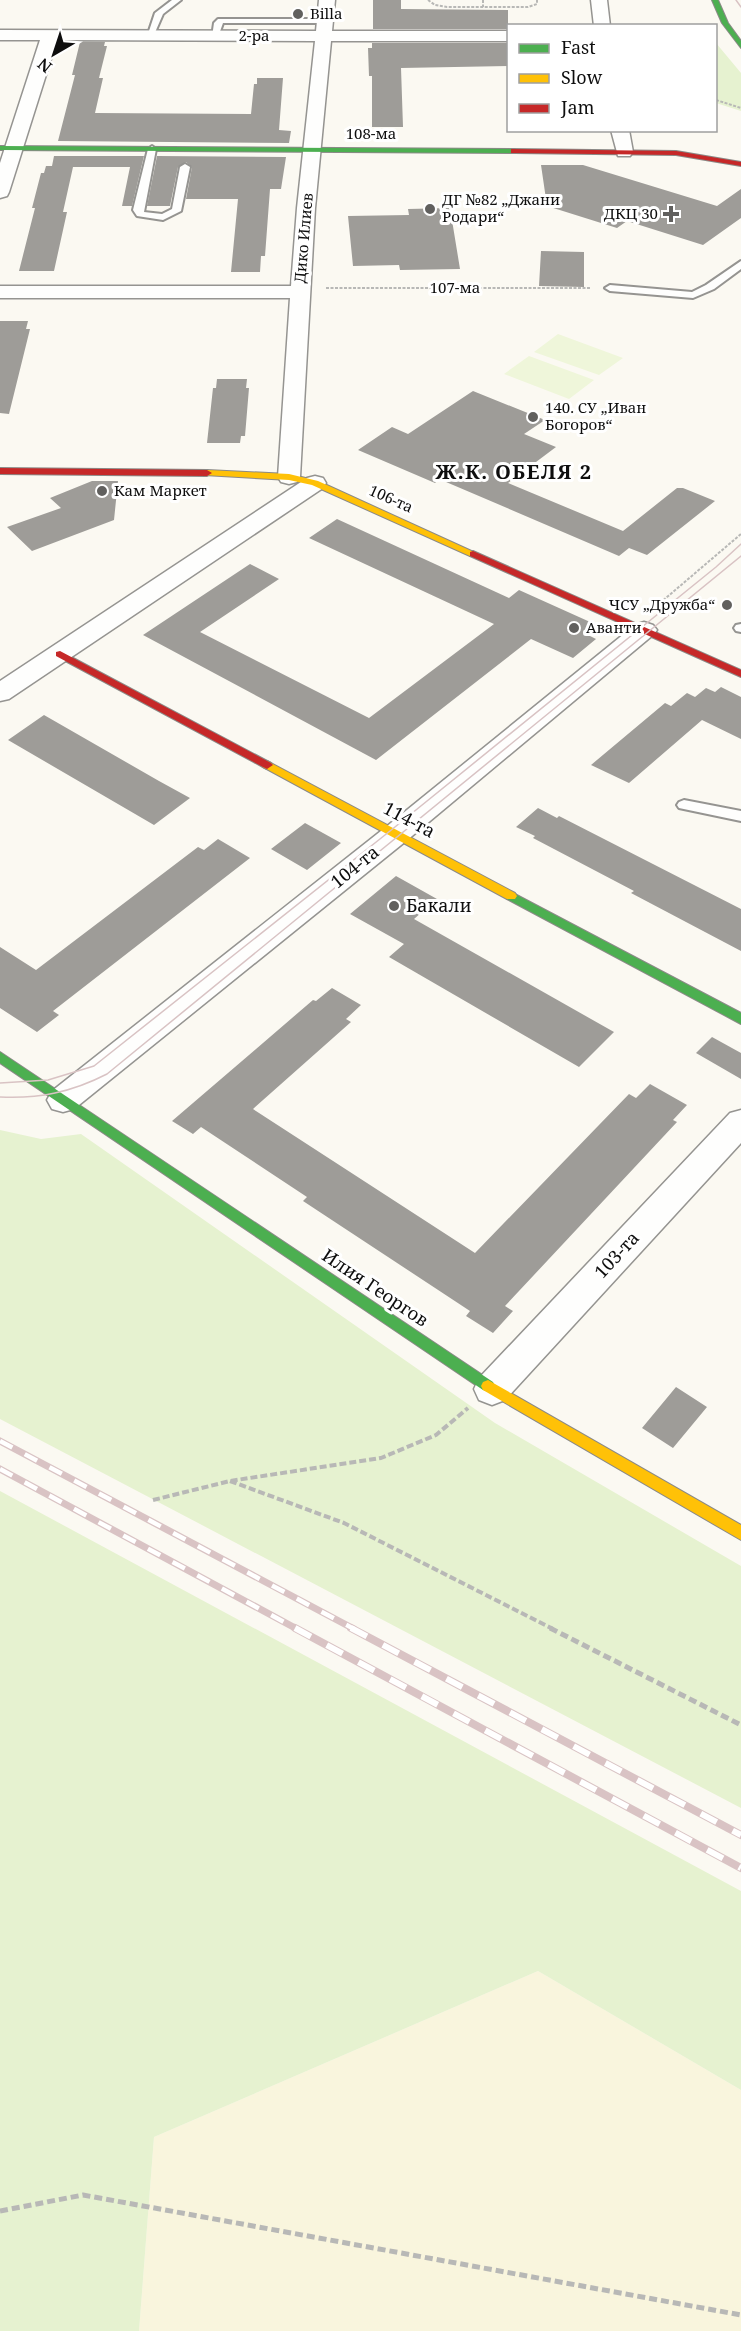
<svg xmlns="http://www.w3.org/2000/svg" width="741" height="2331" viewBox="0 0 741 2331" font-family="'Noto Serif',serif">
  <rect width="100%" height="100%" fill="#fbf9f2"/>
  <path fill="#f9f5dd" d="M538 1971 741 2090V2331H139L154 2137Z"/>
  <path fill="#e6f2d0" d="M716 43 741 73V111L716 103Z
    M0 1130 41 1139 81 1134 495 1423 741 1566V1808L0 1419Z
    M0 1491 741 1891V2090L538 1971 154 2137 139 2331H0Z"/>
  <path fill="#eff6da" d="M558 334 623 358 599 375 534 352Z
    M529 356 594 380 569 399 504 374Z"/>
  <path fill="#9e9c98" d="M373 0H401V9L508 10V29H373Z
    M80 42H105L104 46H107L99 78H103L95 113 251 114 254 84H257V78H283L279 130 291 131 289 143 58 141 75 75H72Z
    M372 43H508V66L401 68 403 127H372V76H369L368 48H372Z
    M54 156H144L132 206H122L130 167H73L63 212H67L54 271H19L35 208H32L41 173H44L46 166H52Z
    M157 156 286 157 281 189H270L265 256H261L260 272H231L238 199H186L192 167 186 162 178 167 170 206H147Z
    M541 165H583L717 206 741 189V218L703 245 627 221 617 228 547 206Z
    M450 208 460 269 400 270 399 265 353 266 348 216 409 215 408 209Z
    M541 251 584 252V287L539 286Z
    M0 321H28L26 329H30L9 414 0 413Z
    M217 379H247L246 388H249L245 436H241L240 443H207L213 388H216Z
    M473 391 545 420 524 434 556 447 508 483 623 531 677 488H683L715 501 647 555 629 548 619 556 439 479 435 483 358 450 392 427 408 434Z
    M92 481H118L114 520 32 551 7 527 61 508 50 498Z
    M337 519 509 598 519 590 599 626 588 635 596 639 573 658 531 639 376 760 143 635 250 564 279 579 200 632 369 718 494 624 309 538Z
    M721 687 741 697V739L702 720 629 783 591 765 665 703 671 706 687 693 695 697 706 688 715 692Z
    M44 715 159 781 190 798 154 825 8 740Z
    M538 808 557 818 559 816 741 909V951L631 893 634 891 533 838 535 836 516 827Z
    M305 823 341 843 307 870 271 849Z
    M218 839 250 858 53 1011 59 1015 37 1032 0 1008V947L36 970 198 847 204 850Z
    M396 876 437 899 414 919 614 1032 579 1067 389 957 404 944 350 914Z
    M332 988 361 1005 346 1019 351 1022 253 1109 475 1253 629 1094 636 1098 650 1084 687 1105 673 1120 677 1122 505 1306 513 1311 493 1333 466 1316 470 1311 303 1201 307 1197 201 1127 193 1134 172 1121 313 1000 316 1001Z
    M712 1037 741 1053V1079L696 1053Z
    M676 1387 707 1407 673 1448 642 1428Z"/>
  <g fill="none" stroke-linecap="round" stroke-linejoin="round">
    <defs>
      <path id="lane" d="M172 0H181L163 14 153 37H147L155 13Z
        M218 19H324L328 21 324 23H223L218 37H212L214 23Z
        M152 146 156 149 144 212 162 214 172 209 180 167 185 164 190 167 181 211 163 220 137 216 133 210 148 149Z
        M741 261V269L714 289 693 298 610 291 605 288 610 285 692 292 706 285Z
        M741 624V632L736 631 734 628 736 625Z
        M684 800 741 811V821L679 808 677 805 679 802Z"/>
      <path id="street" d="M319 0H335L332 31H508V41H331L315 208 300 477 297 482 289 484 281 482 278 477 290 298H0V286H291L297 208 315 41 57 40 9 192 7 196 0 198V163L40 40H0V30L316 31Z
        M591 0H607L610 26H594Z
        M611 130H629L633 152 630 156H618Z
        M315 476 323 478 326 483 323 488 9 699 0 701V681L307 478Z
        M644 622 653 625 657 630 653 635 406 841 74 1109 63 1112 52 1109 47 1100 52 1091 386 827 635 625Z
        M741 1110V1143L505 1400 492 1405 479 1400 474 1389 479 1378 730 1113Z"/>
      <path id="fast" d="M712 0H718L728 23 741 41V48L722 23Z
        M0 146 514 149 518 151 514 153 0 150Z
        M511 892 741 1013V1024L507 899 505 896 507 893Z
        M0 1052 493 1382 495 1386 493 1390 488 1392 483 1390 0 1063Z"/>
      <path id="slow" d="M207 470 289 474 318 481 478 554 470 556 312 485 289 480 204 475V471Z
        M267 761 515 893 517 896 515 899H507L263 767 261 765Z
        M488 1380 741 1525V1540L483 1390 481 1386 483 1382Z"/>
      <path id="jam" d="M511 149 676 151 741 162V166L676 155 514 153H511Z
        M0 468 207 470 212 473 207 476 0 474Z
        M473 551 741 670V677L470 556V552Z
        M60 651 271 763 273 765 267 769 263 767 56 656V652Z"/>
    </defs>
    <use href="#lane" stroke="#959491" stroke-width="4"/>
    <use href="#street" stroke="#959491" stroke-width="3"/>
    <use href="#fast" stroke="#8b8a87" stroke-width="2"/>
    <use href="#slow" stroke="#8b8a87" stroke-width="2"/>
    <use href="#jam" stroke="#8b8a87" stroke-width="2"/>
    <path stroke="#b8b8b6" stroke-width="2" stroke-dasharray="3 1.5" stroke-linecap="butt" d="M428 0 435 5 447 7H528L537 4V0
      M483 0V7
      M716 100 741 108
      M326 288H591
      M653 609 741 534"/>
    <path stroke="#b8b8b6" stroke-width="4" stroke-dasharray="7 3" stroke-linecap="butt" d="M230 1481 344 1523 553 1629
      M153 1500 230 1481 381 1458 436 1435 468 1408"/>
    <path stroke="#b8b8b6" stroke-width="5" stroke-dasharray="8 4" stroke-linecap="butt" d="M550 1628 741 1725
      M0 2211 83 2195 741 2315"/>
    <use href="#lane" fill="#fefefd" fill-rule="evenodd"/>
    <use href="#street" fill="#fefefd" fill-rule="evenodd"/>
    <use href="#fast" fill="#4caf50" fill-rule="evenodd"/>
    <use href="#slow" fill="#ffc107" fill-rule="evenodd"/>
    <use href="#jam" fill="#c62828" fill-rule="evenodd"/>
    <path stroke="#d9c3c4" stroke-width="1.5" d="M736 0 741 7
      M0 1083 48 1080 94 1066 390 831 716 567 741 544
      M0 1097C39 1099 72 1092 107 1074L741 556"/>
    <defs>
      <path id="rail-far1" d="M0 1441 354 1629
        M0 1469 297 1629"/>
      <path id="rail" d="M295 1628 741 1868
        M351 1628 741 1835"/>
    </defs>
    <use href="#rail-far1" stroke="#d9c3c4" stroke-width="7"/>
    <use href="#rail" stroke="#d9c3c4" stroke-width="8"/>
    <use href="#rail-far1" stroke="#fff" stroke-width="4.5" stroke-dasharray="14" stroke-linecap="butt"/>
    <use href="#rail" stroke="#fff" stroke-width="6" stroke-dasharray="18" stroke-linecap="butt"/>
  </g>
  <g fill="#61605e" stroke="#fff" stroke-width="2">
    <circle cx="298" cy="14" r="6"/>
    <circle cx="430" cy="209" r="6"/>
    <path d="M668 205h6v6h6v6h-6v6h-6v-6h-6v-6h6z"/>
    <circle cx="533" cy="417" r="6"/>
    <circle cx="102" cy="491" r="6"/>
    <circle cx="727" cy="605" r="6"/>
    <circle cx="574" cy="628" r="6"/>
    <circle cx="394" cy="906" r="6"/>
  </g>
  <g text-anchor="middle" stroke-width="6" stroke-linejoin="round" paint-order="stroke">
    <g font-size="15" fill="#0e0e0e" stroke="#fff" text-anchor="start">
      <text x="310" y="19">Billa</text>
      <text x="442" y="205">ДГ №82 „Джани<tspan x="442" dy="17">Родари“</tspan></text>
      <text x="658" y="219" text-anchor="end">ДКЦ 30</text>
      <text x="545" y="413">140. СУ „Иван<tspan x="545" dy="17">Богоров“</tspan></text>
      <text x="114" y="496">Кам Маркет</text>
      <text x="715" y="610" text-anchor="end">ЧСУ „Дружба“</text>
      <text x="586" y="633">Аванти</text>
    </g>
    <g font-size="15" fill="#0e0e0e" stroke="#fff">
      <text x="254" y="41">2-ра</text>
      <text x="371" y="139">108-ма</text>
      <text transform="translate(304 238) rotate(-85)" y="5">Дико Илиев</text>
      <text x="455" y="293">107-ма</text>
      <text transform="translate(391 499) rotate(24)" y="5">106-та</text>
    </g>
    <g font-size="18" fill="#0e0e0e" stroke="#fff">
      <text transform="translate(409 820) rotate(28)" y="6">114-та</text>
      <text transform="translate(355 867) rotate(-39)" y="6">104-та</text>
      <text transform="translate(617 1255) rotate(-47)" y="6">103-та</text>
      <text transform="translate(375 1288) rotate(34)" y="6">Илия Георгов</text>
    </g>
    <g font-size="18" fill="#0e0e0e" stroke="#fff" text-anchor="start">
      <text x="406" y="912">Бакали</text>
    </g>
    <g font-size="20" font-weight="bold" letter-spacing="1.5" fill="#0e0e0e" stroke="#fff">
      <text x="514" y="479">Ж.К. ОБЕЛЯ 2</text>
    </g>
  </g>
  <rect x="507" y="24" width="210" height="108" fill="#ffffff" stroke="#9f9f9f" stroke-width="1.5"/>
  <rect x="519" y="44" width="30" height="9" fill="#4caf50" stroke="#9f9f9f" stroke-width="1.5"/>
  <text x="561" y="54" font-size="18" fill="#0e0e0e">Fast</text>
  <rect x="519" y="74" width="30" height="9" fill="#ffc107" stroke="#9f9f9f" stroke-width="1.5"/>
  <text x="561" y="84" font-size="18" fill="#0e0e0e">Slow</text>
  <rect x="519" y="104" width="30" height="9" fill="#c62828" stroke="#9f9f9f" stroke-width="1.5"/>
  <text x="561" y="114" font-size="18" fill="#0e0e0e">Jam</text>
  <g transform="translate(54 54) rotate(219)" stroke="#ffffff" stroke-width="4.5" paint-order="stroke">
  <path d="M0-4.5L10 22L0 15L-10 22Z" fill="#0e0e0e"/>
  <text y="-9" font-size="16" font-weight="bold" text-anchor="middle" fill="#0e0e0e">N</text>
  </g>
</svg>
